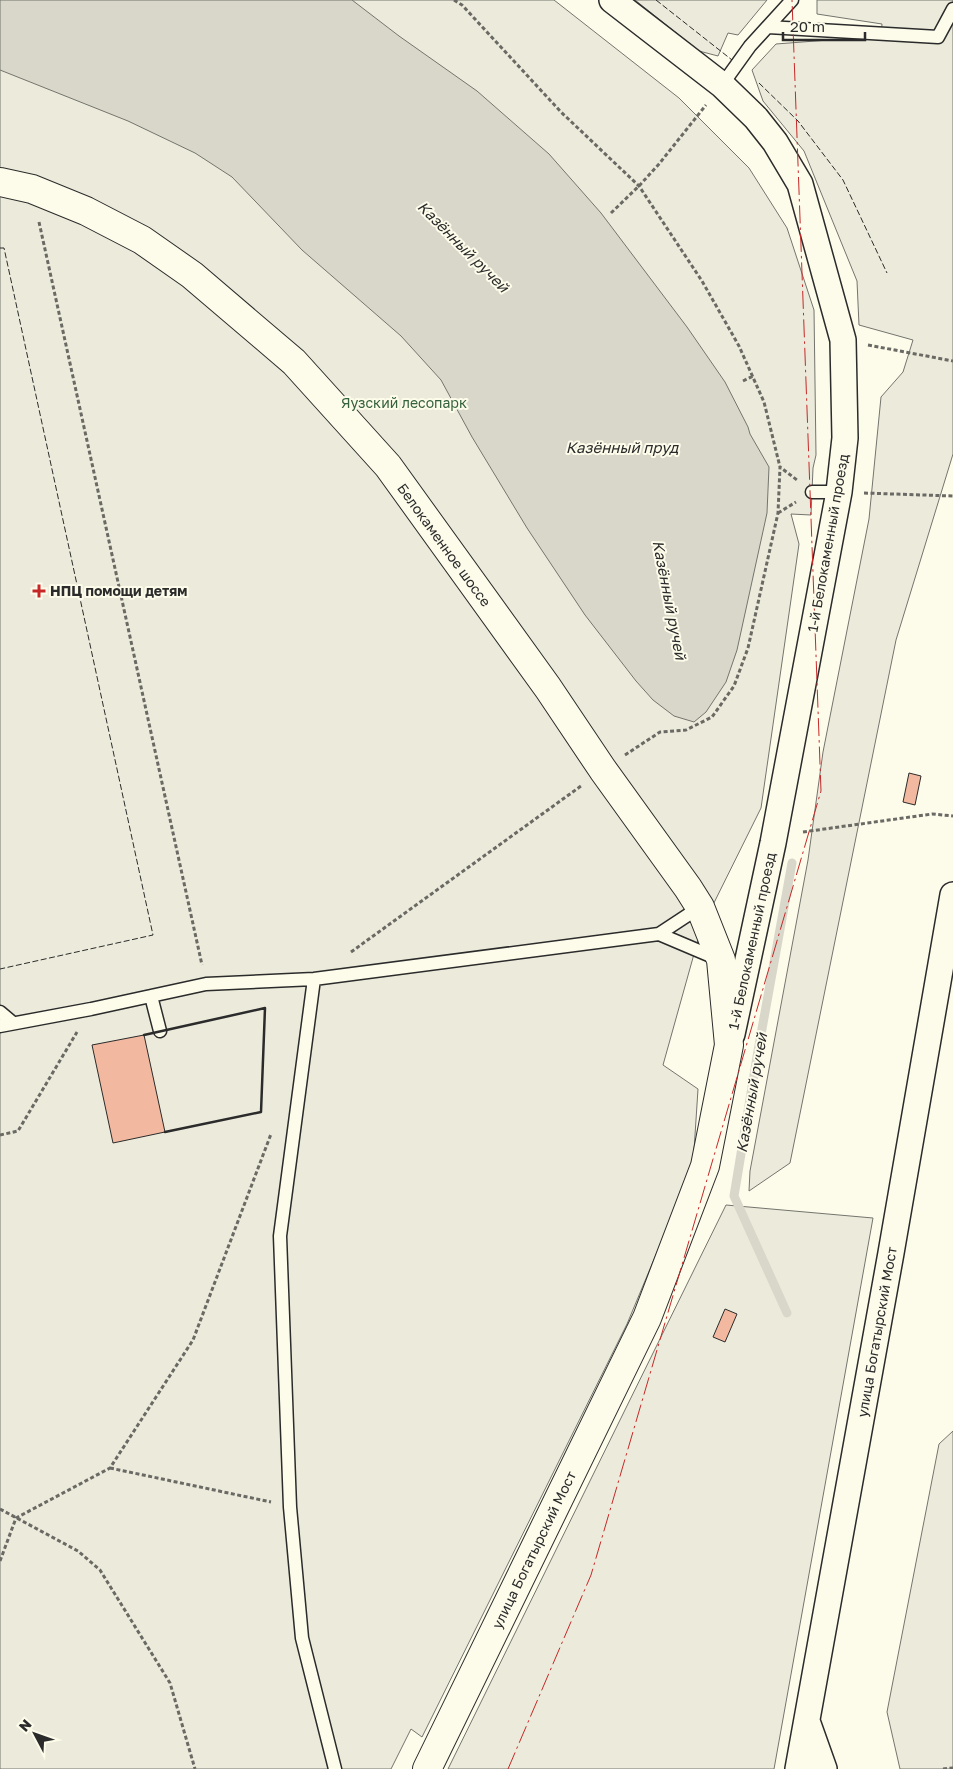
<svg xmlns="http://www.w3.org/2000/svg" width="953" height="1769" viewBox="0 0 953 1769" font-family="'Golos Text',sans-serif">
  <rect width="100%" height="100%" fill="#fdfbea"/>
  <path fill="#ecebdb" stroke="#74746e" d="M0 0H554L679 98 749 168 787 228 814 310 816 455 813 468 811 515 791 514 799 544 761 808 701 929 663 1065 698 1089 693 1166 627 1324 422 1737 411 1729 391 1769H0Z
    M635 0H767L738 35 728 33 718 56 699 51Z
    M817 0H953V454L896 640 790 1163 749 1191 750 1171 808 860 823 752 869 519 881 397 903 372 913 340 859 325 857 281 804 151 763 101 752 70 776 44 881 36 882 24 817 14Z
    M726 1205 873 1218 774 1769H448Z
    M953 1431V1769H900L887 1712 939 1444Z"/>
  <path fill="#d8d7c9" stroke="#74746e" d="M0 0H352L399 36 477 91 549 154 601 213 687 327 725 382 748 427 750 434 769 467 767 513 737 650 726 682 706 712 694 722 674 716 653 700 636 681 585 615 527 528 472 437 441 380 401 336 302 250 232 177 195 153 128 121 0 70Z"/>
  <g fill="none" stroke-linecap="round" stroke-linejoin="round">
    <path stroke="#d8d7c9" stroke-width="9" d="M787 1313 734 1196 758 1051 792 863"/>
  </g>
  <path fill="#f2b8a0" stroke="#2b2b2b" d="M909 773 921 776 915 805 903 802Z
    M144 1035 165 1132 113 1143 92 1045Z
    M725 1309 737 1314 725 1342 713 1337Z"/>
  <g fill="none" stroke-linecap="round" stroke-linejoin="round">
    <defs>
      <path id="lane" d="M768 27 938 37 953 9
        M722 85 750 46 792 0
        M812 492H839
        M659 934 718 959
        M314 979 280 1236 290 1507 302 1638 335 1769
        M151 996 160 1031
        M0 1012 13 1023
        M0 1026 91 1009 206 984 314 979 659 934 700 907"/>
      <path id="street" d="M612 0 722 85 756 118 775 142 800 184 843 340 845 438 839 492 773 843 732 1034
        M808 1724 824 1769
        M798 1769 891 1253 953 895"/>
      <path id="secondary" d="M0 182 32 189 86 211 142 240 192 275 294 362 388 466 548 688 603 770 688 888 700 907 721 960 729 1045 705 1166 647 1318 427 1769"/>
    </defs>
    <use href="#lane" stroke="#2b2b2b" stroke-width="15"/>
    <use href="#street" stroke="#2b2b2b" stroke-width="28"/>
    <use href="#secondary" stroke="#2b2b2b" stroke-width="30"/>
    <path stroke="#6a6964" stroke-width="3" stroke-dasharray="4 2.5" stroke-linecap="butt" d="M454 0 462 5 561 112 639 186 702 281 739 346 764 402 780 467
      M611 213 639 186 659 164 706 105
      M39 222 202 965
      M868 345 953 361
      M743 381 753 376
      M864 493 953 496
      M778 513 796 502
      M625 755 660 732 686 730 712 717 734 686 748 648 778 513 780 467 797 480
      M803 832 932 814 953 816
      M351 952 581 786
      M0 1135 18 1131 77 1032
      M110 1468 271 1502
      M0 1509 78 1551 100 1570 170 1683 195 1769
      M0 1561 16 1518 110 1468 193 1340 271 1134
      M943 1769 953 1768"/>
    <use href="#lane" stroke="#fdfbea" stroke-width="12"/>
    <use href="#street" stroke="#fdfbea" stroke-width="25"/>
    <use href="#secondary" stroke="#fdfbea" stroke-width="28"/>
    <path stroke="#2b2b2b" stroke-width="1" stroke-dasharray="6 2.5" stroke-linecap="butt" d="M656 0 732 60
      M759 83 798 121 843 180 887 273
      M0 248H4L153 935 0 969"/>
    <path stroke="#2b2b2b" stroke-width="2.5" d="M144 1035 265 1008 261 1112 165 1132"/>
    <path stroke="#c62828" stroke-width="1" stroke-dasharray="18 4 2.5 4" stroke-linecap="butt" d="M508 1769 591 1575 821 791 792 0"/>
  </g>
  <path fill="#c62828" stroke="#fdfbea" stroke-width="2" d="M36.5 583.5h5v5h5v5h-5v5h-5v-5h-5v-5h5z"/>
  <g text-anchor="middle" stroke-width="4" stroke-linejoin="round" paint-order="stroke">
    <g font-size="14" fill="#34623c" stroke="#fdfbea">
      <text x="404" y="408">Яузский лесопарк</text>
    </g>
    <g font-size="14" fill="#2b2b2b" stroke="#fdfbea">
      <text transform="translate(828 543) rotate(-80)" y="5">1-й Белокаменный проезд</text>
      <text transform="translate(444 545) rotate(54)" y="5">Белокаменное шоссе</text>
      <text transform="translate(752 941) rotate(-78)" y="5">1-й Белокаменный проезд</text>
      <text transform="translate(877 1332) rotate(-80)" y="5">улица Богатырский Мост</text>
      <text transform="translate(534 1550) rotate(-64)" y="5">улица Богатырский Мост</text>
    </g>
    <g font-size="14" font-weight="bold" fill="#2b2b2b" stroke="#fdfbea" text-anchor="start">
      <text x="50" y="596">НПЦ помощи детям</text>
    </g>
    <g font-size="15" font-style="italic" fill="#2b2b2b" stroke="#fdfbea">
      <text transform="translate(463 247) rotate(45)" y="5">Казённый ручей</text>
      <text x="622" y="453">Казённый пруд</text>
      <text transform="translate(669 600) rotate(79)" y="5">Казённый ручей</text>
      <text transform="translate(752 1093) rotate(-80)" y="5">Казённый ручей</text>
    </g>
  </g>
  <g transform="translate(35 1734) rotate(311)" stroke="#fdfbea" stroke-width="4" paint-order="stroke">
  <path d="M0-4L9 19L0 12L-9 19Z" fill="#2b2b2b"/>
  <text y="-8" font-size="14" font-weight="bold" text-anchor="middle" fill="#2b2b2b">N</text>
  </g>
  <path d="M783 32v8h82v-8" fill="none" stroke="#2b2b2b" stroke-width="2.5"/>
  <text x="790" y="32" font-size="15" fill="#2b2b2b" stroke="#fdfbea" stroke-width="4" paint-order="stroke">20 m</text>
</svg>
